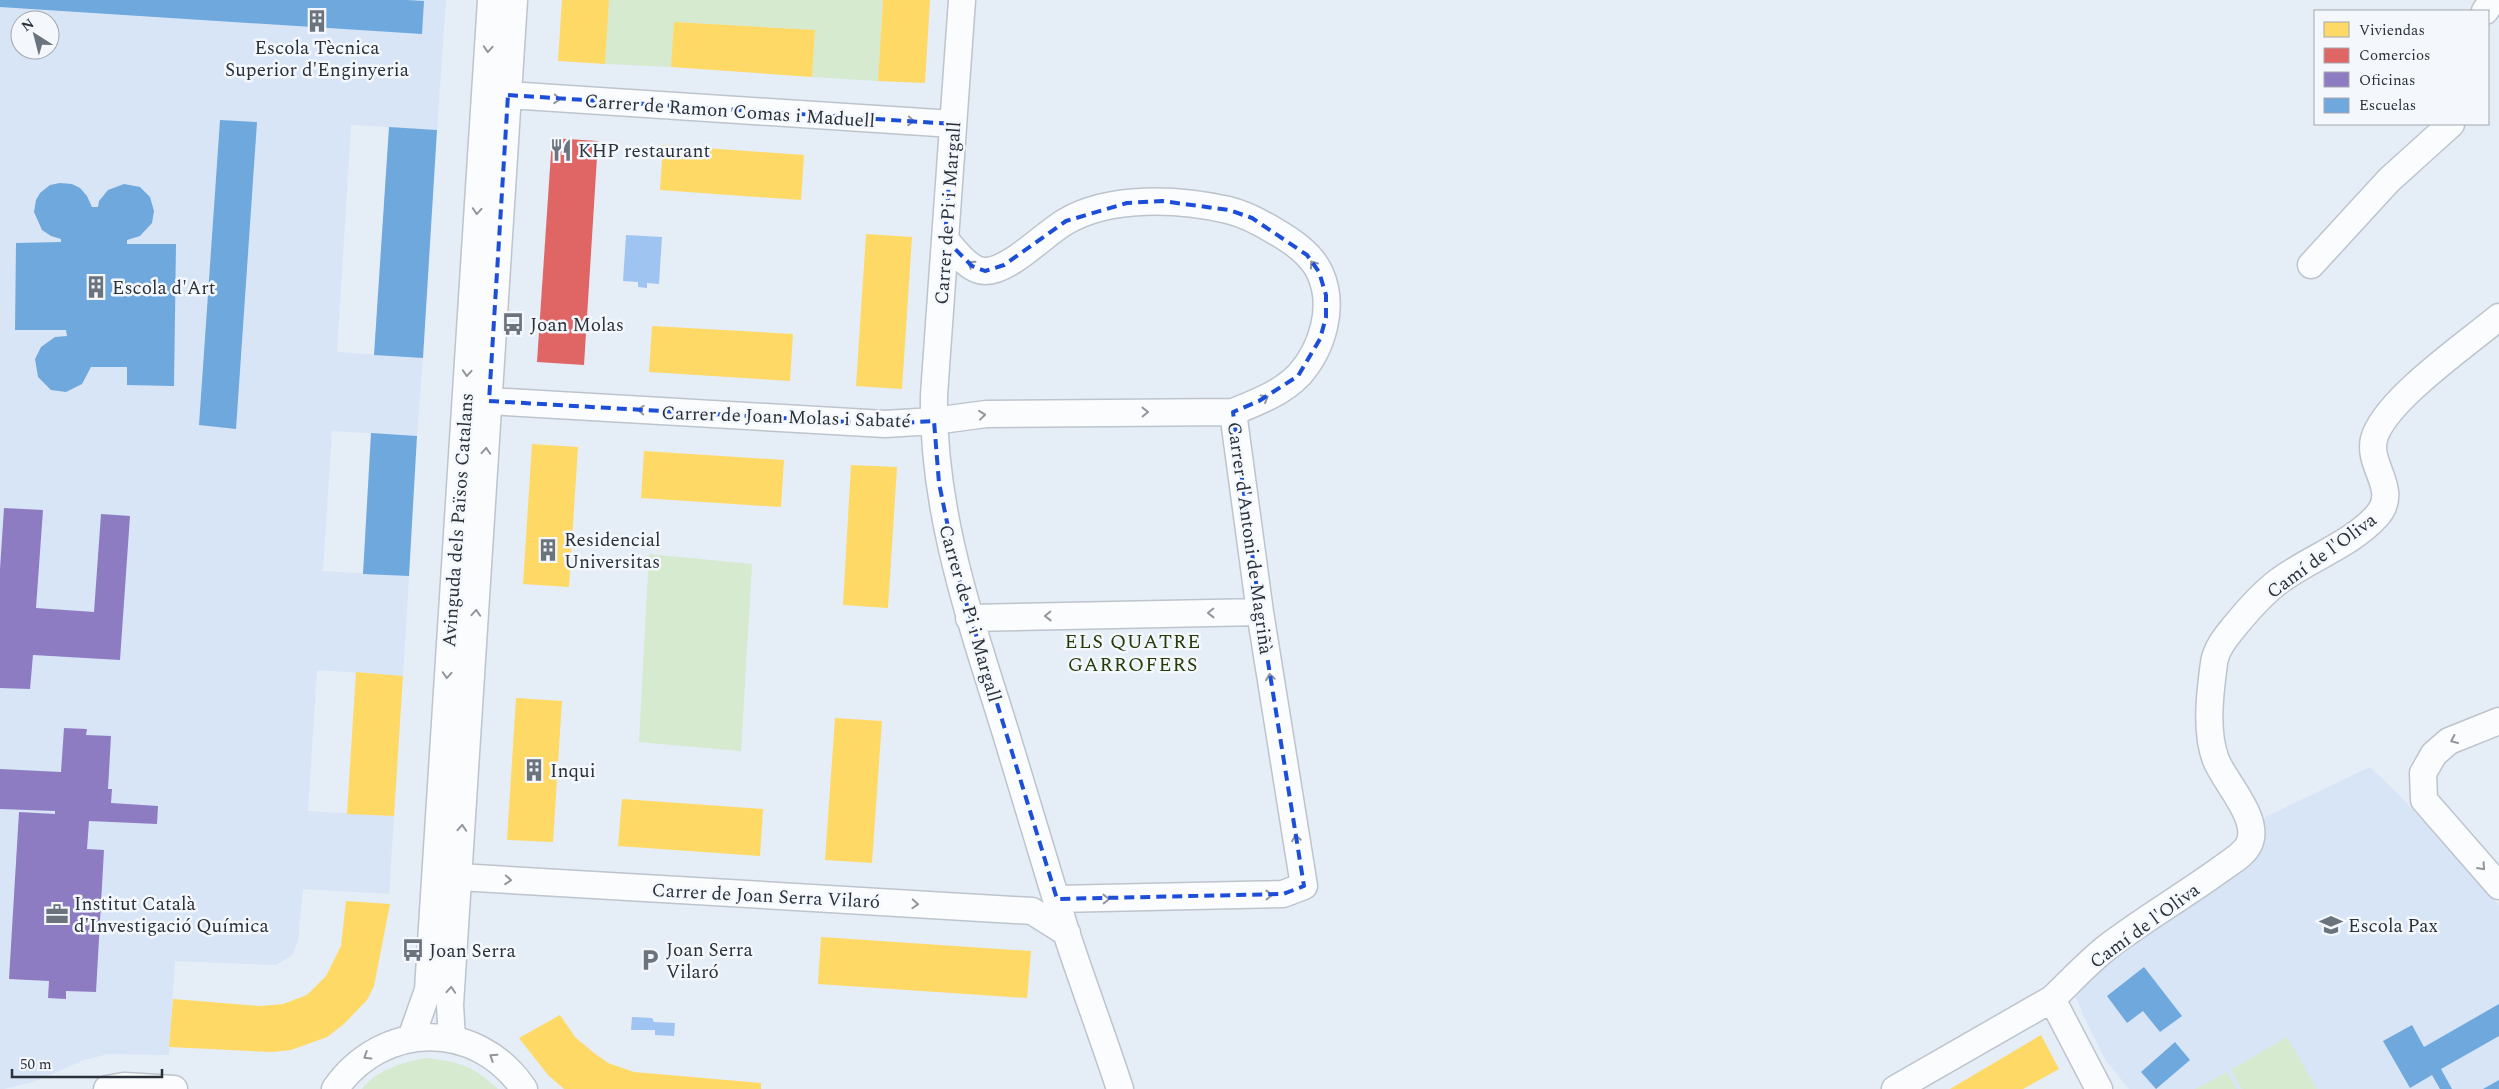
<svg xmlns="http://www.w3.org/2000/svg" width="2499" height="1089" viewBox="0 0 2499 1089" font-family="Spectral,serif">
  <rect width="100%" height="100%" fill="#e5edf7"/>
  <path fill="#d7e5f6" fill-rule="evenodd" d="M0 0H446L437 130 351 125 337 352 423 358 417 436 332 431 323 571 409 576 403 676 317 670 308 811 394 816 389 894 303 889 298 942 291 956 276 965 175 961 169 1055 108 1054 84 1060 33 1082 4 1089H0ZM20 20H50V50H20Z
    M2370 767 2400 796 2499 905V1089H2129L2106 1061 2084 1017 2076 997 2075 989 2103 966 2188 907 2253 853 2265 841 2261 819Z"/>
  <path fill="#d5eace" d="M609 0H883L878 81 812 77 815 30 675 22 671 67 605 64Z
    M649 554 752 564 741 751 639 742Z
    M2287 1037 2317 1089H2242L2231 1070Z
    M425 1058C457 1061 474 1066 498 1089H362C378 1069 401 1063 425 1058Z
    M2227 1072 2237 1089H2195Z"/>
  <path fill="#9fc4f1" d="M626 235 662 237 659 284 647 283V288L638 287V282L623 281Z
    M632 1017 652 1018 654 1022 675 1023 674 1036 655 1035V1030H631Z"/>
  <path fill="#ffd966" d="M562 0H609L605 64 558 61Z
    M883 0H930L925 83 878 81Z
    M674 22 815 30 812 77 671 67Z
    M663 145 804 155 801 200 660 190Z
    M866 234 912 237 902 389 856 386Z
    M652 326 793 334 790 381 649 372Z
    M532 444 578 447 569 587 523 584Z
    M644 451 784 460 781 507 641 498Z
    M851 465 897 467 888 608 843 605Z
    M356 672 403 676 394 816 347 814Z
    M516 698 562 701 553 842 507 840Z
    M835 718 882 721 872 863 825 860Z
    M622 799 763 809 760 856 618 846Z
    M346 901 390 904 374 986 367 1000 344 1024 327 1037 291 1050 271 1052 169 1047 173 999 260 1006 283 1004 307 995 326 976 341 946Z
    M821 937 1031 951 1027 998 818 984Z
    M560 1015 575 1037 594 1053 608 1063 634 1072 761 1083V1089H564L548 1075 519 1038Z
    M2041 1035 2059 1069 2023 1089H1950Z"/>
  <path fill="#e06666" d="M552 138 598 141 584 365 537 362Z"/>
  <path fill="#8e7cc3" d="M4 508 43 510 36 608 94 612 101 514 130 516 120 660 33 655 30 689 0 688V569Z
    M64 728 87 729 86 735 111 736 108 789H112L111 803 158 806 157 824 89 821 87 849 104 850 96 992 66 991V999L48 998 49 981 9 979 19 812 55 814V811L0 809V769L61 772Z"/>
  <path fill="#6fa8dc" d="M0 0H407L424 1 422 34 0 7Z
    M220 120 257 122 236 429 199 425Z
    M389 127 437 130 423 358 374 355Z
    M60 183 72 184 80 188 87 196 92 207H98L99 201 108 190 124 184 140 187 150 197 154 211 152 223 140 236 127 240V244H176L174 386 127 385V367H91L82 384 66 392 51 390 38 377 35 359 41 347 55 337 67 336 66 330H15L16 243 61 242V239L51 236 42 230 34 212 36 200 40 193 50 185Z
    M371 433 417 436 409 576 363 574Z
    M2144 967 2182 1016 2160 1032 2143 1011 2127 1023 2107 996Z
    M2499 1004V1036L2441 1069 2452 1089H2440L2432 1075 2410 1088 2383 1041 2412 1025 2424 1047Z
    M2175 1042 2190 1060 2156 1089 2141 1072Z
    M2499 1080V1089H2483Z"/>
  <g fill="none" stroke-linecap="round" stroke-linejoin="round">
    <defs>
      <path id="minor" d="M962 0 934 395C932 514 972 624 1007 737 1027 801 1046 867 1066 932 1083 984 1103 1037 1120 1089
        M2485 11 2493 0
        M508 95 953 124
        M945 239C954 250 969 271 985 271 1010 271 1044 234 1065 222 1110 195 1179 199 1228 210 1245 214 1258 221 1273 230 1290 240 1311 253 1320 273 1335 306 1323 348 1299 375 1282 393 1255 403 1233 412L1260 612 1304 886 1283 894 1057 899
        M2311 265 2389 180 2451 124
        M489 401 885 424 934 421 986 414 1233 412
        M969 618 1260 612
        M2499 721 2449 741 2434 754 2423 773 2424 800 2499 886
        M459 877 1032 911 1067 933
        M2052 999C2071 981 2089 961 2110 945 2146 918 2185 895 2221 869 2230 862 2244 855 2249 844 2261 819 2225 783 2216 760 2205 732 2210 693 2214 663 2216 649 2225 638 2234 627 2247 611 2263 593 2279 581 2310 558 2350 545 2376 517 2401 490 2367 467 2374 439 2384 401 2467 344 2499 317
        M411 1038 428 990 491 0
        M452 1039 450 1005 514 0
        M107 1089 124 1086 174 1089
        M335 1089C382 1021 477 1019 524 1089
        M1895 1089 2052 999 2099 1089"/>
    </defs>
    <use href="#minor" stroke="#bdc4cc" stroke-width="29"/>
    <use href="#minor" stroke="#fbfcfe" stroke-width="26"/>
  </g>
  <defs><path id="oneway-chevron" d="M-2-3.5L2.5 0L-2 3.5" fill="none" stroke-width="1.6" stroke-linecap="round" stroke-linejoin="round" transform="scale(1.25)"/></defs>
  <g stroke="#92969c">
    <use href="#oneway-chevron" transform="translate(488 49) rotate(94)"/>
    <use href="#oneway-chevron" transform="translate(557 99) rotate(4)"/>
    <use href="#oneway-chevron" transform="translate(911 121) rotate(4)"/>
    <use href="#oneway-chevron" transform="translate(477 211) rotate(94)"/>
    <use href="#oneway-chevron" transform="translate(971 264) rotate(-147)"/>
    <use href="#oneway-chevron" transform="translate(1313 264) rotate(-126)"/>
    <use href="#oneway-chevron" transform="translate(467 373) rotate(94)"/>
    <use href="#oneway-chevron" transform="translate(1265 398) rotate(-30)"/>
    <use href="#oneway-chevron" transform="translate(641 410) rotate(-177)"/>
    <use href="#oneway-chevron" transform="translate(1145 412) rotate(-1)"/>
    <use href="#oneway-chevron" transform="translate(982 415) rotate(-6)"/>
    <use href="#oneway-chevron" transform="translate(486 451) rotate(-86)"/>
    <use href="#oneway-chevron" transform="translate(476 613) rotate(-86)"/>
    <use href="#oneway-chevron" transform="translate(1211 613) rotate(179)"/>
    <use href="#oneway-chevron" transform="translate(1048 616) rotate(179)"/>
    <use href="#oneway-chevron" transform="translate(447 675) rotate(94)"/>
    <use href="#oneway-chevron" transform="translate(1270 677) rotate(-99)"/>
    <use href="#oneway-chevron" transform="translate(2454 740) rotate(155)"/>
    <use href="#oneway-chevron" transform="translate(462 828) rotate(-86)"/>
    <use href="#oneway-chevron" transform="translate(1296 838) rotate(-99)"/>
    <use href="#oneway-chevron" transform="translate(2482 867) rotate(48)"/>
    <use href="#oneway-chevron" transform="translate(508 880) rotate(4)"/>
    <use href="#oneway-chevron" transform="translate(1269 895) rotate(-1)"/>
    <use href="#oneway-chevron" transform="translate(1106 899) rotate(-1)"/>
    <use href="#oneway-chevron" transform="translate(915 904) rotate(3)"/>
    <use href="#oneway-chevron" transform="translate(451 990) rotate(-86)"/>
    <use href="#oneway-chevron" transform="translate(367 1056) rotate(148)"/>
    <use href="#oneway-chevron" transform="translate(493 1057) rotate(-147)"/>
  </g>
  <path fill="none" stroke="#1d4ed8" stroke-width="4" stroke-dasharray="10 6" stroke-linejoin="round" d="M508 95 953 124 945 239 972 266 985 271 1004 265 1066 221 1127 203 1162 201 1229 210 1252 218 1307 255 1319 272 1326 295V317L1320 339 1298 376 1259 401 1233 412 1260 612 1304 886 1283 894 1057 899 958 576 939 483 934 421 885 424 489 401Z"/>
  <defs>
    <symbol id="building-bare" viewBox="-9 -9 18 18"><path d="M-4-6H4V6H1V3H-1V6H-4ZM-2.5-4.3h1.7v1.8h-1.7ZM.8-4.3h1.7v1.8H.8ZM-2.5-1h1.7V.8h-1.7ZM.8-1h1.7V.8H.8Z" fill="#6b737c" stroke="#f4f8fd" stroke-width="2.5" paint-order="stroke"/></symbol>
    <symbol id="restaurant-bare" viewBox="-9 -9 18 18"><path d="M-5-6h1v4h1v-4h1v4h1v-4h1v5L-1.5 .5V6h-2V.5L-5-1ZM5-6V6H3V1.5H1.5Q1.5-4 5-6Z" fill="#6b737c" stroke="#f4f8fd" stroke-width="2.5" paint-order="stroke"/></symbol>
    <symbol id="bus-bare" viewBox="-9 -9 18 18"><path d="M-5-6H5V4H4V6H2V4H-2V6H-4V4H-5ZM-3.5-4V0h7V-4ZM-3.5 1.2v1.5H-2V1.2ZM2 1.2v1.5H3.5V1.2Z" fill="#6b737c" stroke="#f4f8fd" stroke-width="2.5" paint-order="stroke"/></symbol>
    <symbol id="office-bare" viewBox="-9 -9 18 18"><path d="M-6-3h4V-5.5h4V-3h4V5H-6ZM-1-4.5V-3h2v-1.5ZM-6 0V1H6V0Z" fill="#6b737c" stroke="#f4f8fd" stroke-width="2.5" paint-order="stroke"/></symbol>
    <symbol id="school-bare" viewBox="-9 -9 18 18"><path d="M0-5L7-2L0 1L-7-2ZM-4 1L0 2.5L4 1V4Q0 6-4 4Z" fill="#6b737c" stroke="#f4f8fd" stroke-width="2.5" paint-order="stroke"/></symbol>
    <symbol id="parking-bare" viewBox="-9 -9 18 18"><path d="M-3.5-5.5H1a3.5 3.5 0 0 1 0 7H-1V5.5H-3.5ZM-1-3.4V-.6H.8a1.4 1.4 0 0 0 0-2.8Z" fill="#6b737c" stroke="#f4f8fd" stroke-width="2.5" paint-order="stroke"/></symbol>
  </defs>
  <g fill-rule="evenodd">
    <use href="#building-bare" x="301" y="5" width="32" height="32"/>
    <use href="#restaurant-bare" x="545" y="134" width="32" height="32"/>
    <use href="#building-bare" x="80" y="271" width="32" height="32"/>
    <use href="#bus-bare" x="497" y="308" width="32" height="32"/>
    <use href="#building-bare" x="532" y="534" width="32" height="32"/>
    <use href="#building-bare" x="518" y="754" width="32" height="32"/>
    <use href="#office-bare" x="41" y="898" width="32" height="32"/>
    <use href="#school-bare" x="2315" y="909" width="32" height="32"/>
    <use href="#bus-bare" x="397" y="934" width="32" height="32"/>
    <use href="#parking-bare" x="634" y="944" width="32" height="32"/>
  </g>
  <g text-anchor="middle" stroke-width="5" stroke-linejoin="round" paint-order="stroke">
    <g font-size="19" fill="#2a313a" stroke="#f4f8fd" text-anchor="start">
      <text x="317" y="54" text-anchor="middle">Escola Tècnica<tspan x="317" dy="22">Superior d'Enginyeria</tspan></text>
      <text x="578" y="157">KHP restaurant</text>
      <text x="112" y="294">Escola d'Art</text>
      <text x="530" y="331">Joan Molas</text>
      <text x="564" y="546">Residencial<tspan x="564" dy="22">Universitas</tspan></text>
      <text x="550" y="777">Inqui</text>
      <text x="74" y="910">Institut Català<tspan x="74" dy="22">d'Investigació Química</tspan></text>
      <text x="2348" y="932">Escola Pax</text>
      <text x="666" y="956">Joan Serra<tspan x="666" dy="22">Vilaró</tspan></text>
      <text x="429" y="957">Joan Serra</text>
    </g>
    <g font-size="19" fill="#2a313a" stroke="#f4f8fd">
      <text transform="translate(730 110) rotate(4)" y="7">Carrer de Ramon Comas i Maduell</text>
      <text transform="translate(947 213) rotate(-86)" y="7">Carrer de Pi i Margall</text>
      <text transform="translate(786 416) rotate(2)" y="7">Carrer de Joan Molas i Sabaté</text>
      <text transform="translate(457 520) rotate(-86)" y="7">Avinguda dels Països Catalans</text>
      <text transform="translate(1251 538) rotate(82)" y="7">Carrer d'Antoni de Magriñà</text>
      <text transform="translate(2321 555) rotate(-36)" y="7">Camí de l'Oliva</text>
      <text transform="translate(971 613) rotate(74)" y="7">Carrer de Pi i Margall</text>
      <text transform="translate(766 895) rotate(3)" y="7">Carrer de Joan Serra Vilaró</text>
      <text transform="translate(2144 925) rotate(-36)" y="7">Camí de l'Oliva</text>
    </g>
    <g font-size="20" letter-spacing="1" fill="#263c08" stroke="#f4f8fd">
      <text x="1133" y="648">ELS QUATRE<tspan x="1133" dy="23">GARROFERS</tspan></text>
    </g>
  </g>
  <rect x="2314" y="10" width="175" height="115" fill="#f4f8fd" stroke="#a3a8af"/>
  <rect x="2324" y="22" width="25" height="15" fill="#ffd966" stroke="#a3a8af"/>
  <text x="2359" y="35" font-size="15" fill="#2a313a">Viviendas</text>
  <rect x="2324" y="48" width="25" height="15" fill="#e06666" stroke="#a3a8af"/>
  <text x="2359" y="60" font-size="15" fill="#2a313a">Comercios</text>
  <rect x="2324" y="72" width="25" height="15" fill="#8e7cc3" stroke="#a3a8af"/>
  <text x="2359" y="85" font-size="15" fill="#2a313a">Oficinas</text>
  <rect x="2324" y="98" width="25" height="15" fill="#6fa8dc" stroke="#a3a8af"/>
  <text x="2359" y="110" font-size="15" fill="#2a313a">Escuelas</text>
  <g transform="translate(35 35) rotate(324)"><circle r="24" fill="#f4f8fd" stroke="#a3a8af"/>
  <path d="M0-4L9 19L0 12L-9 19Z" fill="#6b737c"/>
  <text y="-8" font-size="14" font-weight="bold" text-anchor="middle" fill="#2a313a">N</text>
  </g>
  <path d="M12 1069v8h150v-8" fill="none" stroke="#2a313a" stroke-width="2.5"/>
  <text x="20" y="1069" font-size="15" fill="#2a313a" stroke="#f4f8fd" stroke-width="4" paint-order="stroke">50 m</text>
</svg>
